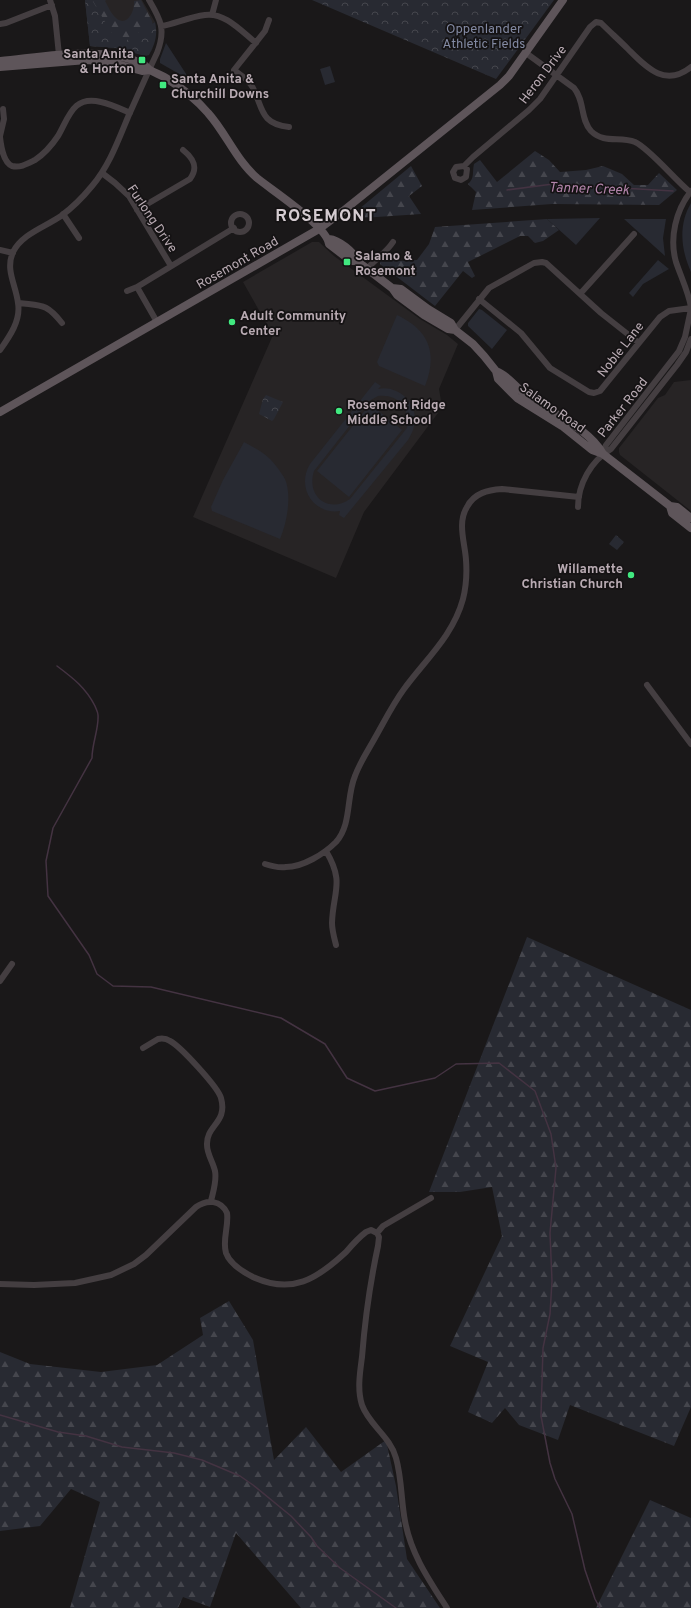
<svg xmlns="http://www.w3.org/2000/svg" width="691" height="1608" viewBox="0 0 691 1608" font-family="Overpass,sans-serif">
  <defs>
    <pattern id="forest-firs" width="22" height="20" patternUnits="userSpaceOnUse"><rect width="22" height="20" fill="#282a32"/><path d="M5 1l3.5 6h-7zM16 11l3.5 6h-7z" fill="#45464d"/></pattern>
    <pattern id="park-crowns" width="20" height="18" patternUnits="userSpaceOnUse"><rect width="20" height="18" fill="#282a32"/><path d="M2 6a3 3 0 1 1 6 0M12 15a3 3 0 1 1 6 0" fill="none" stroke="#45464d"/></pattern>
  </defs>
  <rect width="100%" height="100%" fill="#1a1819"/>
  <path fill="#272425" d="M92 0H142L155 22 119 45Z
    M312 242H319L334 256 420 319 447 335 458 344 439 389 441 401 438 413 364 512 336 578 193 517 273 335 243 282Z
    M691 380V511L620 455 619 452V448L623 443 658 398 665 395 674 382Z"/>
  <path fill="#282a32" fill-rule="evenodd" d="M166 43 192 83 191 84 181 75 160 63V59Z
    M330 66 335 82 325 85 320 69Z
    M691 203V272C681 250 678 225 691 203Z
    M600 218 576 245 547 219Z
    M624 219H666L663 238 665 256Z
    M658 260 669 269 643 284 633 297 629 293Z
    M479 309 482 310 507 330 492 349 468 326V323Z
    M397 315C429 330 438 353 425 386L379 366 377 362Z
    M375 382 381 386 378 389C396 385 415 400 415 419 415 427 412 433 408 440L344 518 339 515 340 511C313 515 296 487 310 464ZM378 396C398 393 411 409 407 428L350 499C328 514 306 496 314 471L369 401Z
    M370 404 402 430 349 497 317 471Z
    M244 442C253 447 263 452 270 459 275 464 281 472 285 479 292 495 287 523 280 539L212 511 211 507 223 480Z"/>
  <path fill="url(#forest-firs)" d="M85 0H106L105 1C108 6 111 14 116 18 127 28 135 11 134 1L141 0 152 21 153 26 116 48 90 46Z
    M535 151 549 160 560 172 586 170 603 166 622 174 634 185H648L659 173 677 190 659 205 552 204 472 210 476 192 468 184C475 178 472 172 474 164L480 160 497 182Z
    M411 166 422 186 409 196 421 214 347 219Z
    M547 219 559 230 543 241 535 243 528 236H520L468 262 475 276 472 278 463 271 435 306 380 264V261L393 253 397 261 417 260 429 244 435 227Z
    M527 937 691 1010V1407L674 1446 570 1405 558 1440 519 1425 505 1408 492 1423 468 1412 488 1362 450 1346 502 1236 492 1187 460 1192H429Z
    M229 1301 253 1340 274 1460 306 1427 341 1472 386 1440 396 1486 407 1559 440 1608H301L236 1533 210 1607 183 1597 178 1608H70L100 1502 71 1489 40 1526 0 1531V1352L30 1364 101 1372 157 1365 203 1335 200 1318Z
    M650 1500 691 1518V1608H596Z"/>
  <path fill="url(#park-crowns)" d="M85 0H92L119 45 155 22C158 35 155 44 149 55L145 56 116 48 90 46Z
    M312 0H554L496 79Z
    M266 395 283 402 274 419 272 421 259 414 263 399Z
    M616 535 624 542 617 550 609 544Z"/>
  <g fill="none" stroke-linecap="round" stroke-linejoin="round">
    <path stroke="#443342" stroke-width="1.5" d="M507 190 553 184 673 191
      M57 666C73 678 86 688 95 706 96 709 98 712 98 715 99 729 92 743 92 758L53 828 46 861 48 896 89 955 97 974 113 986 151 987 281 1018 325 1044 347 1078 375 1091 435 1078 456 1064 499 1063 535 1091 551 1134 556 1168 550 1233 552 1281 550 1314 543 1348 541 1416 550 1463 555 1479 572 1514 585 1570 595 1599 600 1608
      M0 1415 58 1432 86 1436 122 1447 174 1453 202 1460 240 1476 253 1485 291 1516 311 1537 317 1546 340 1568 396 1608"/>
    <path stroke="#443e41" stroke-width="6" d="M50 0 55 16 59 55
      M212 15 216 0
      M269 20 265 31 234 70C241 75 249 80 253 88 263 108 260 124 289 127
      M0 24 6 23 52 5
      M162 26C176 23 190 17 205 15 225 12 242 32 256 43
      M526 53 574 88C585 101 580 119 591 131 604 144 620 136 635 142 650 149 675 180 690 192
      M0 136 4 119 3 109
      M0 137C1 146 3 162 12 166 20 168 27 164 35 160 44 154 52 145 58 136 69 117 73 95 101 102 111 104 121 109 130 113
      M464 166 467 169 466 177 461 180 455 178 453 172 456 167 464 166 473 157 529 110 540 99 590 27 596 22 601 23C610 32 619 40 628 49 646 67 665 88 691 67
      M102 173 115 183 129 196 171 266
      M691 191C676 210 669 238 676 262 681 277 688 291 691 307
      M137 210 190 179C199 167 193 158 183 150
      M63 214 79 238
      M231 223a9 9 0 1 1 18 0a9 9 0 1 1-18 0Z
      M0 250 13 253
      M367 269C375 259 386 253 393 242
      M137 287 157 322
      M127 291 137 287 234 228
      M580 294 634 234
      M479 299 521 333 550 368 589 392 594 393 600 391 660 317 669 311 691 308
      M19 303C42 306 46 303 62 323
      M455 330 489 288 534 263 542 262 546 263 601 313 639 343
      M0 350C10 336 21 320 18 303 16 285 5 270 13 252 22 234 45 227 61 216 72 208 83 197 92 186 109 166 118 141 128 117 138 95 147 74 157 53 166 30 161 20 149 0
      M603 454 606 445 679 351 685 337 691 309
      M578 507C578 484 591 461 611 449L677 365 686 352 691 339
      M647 685 691 744
      M326 851C345 883 333 891 332 923 332 930 334 937 336 945
      M265 864C271 866 279 868 286 867 303 867 324 854 336 842 352 824 346 797 355 776 360 762 369 749 376 736 385 720 393 704 404 689 425 660 453 636 463 599 466 587 467 573 466 560 465 543 457 523 467 507 474 493 488 490 502 489L579 497
      M0 981 12 964
      M143 1048 158 1039C163 1038 167 1039 170 1041 180 1046 218 1087 221 1098 228 1123 206 1125 207 1145 207 1154 213 1162 215 1171 217 1181 213 1192 211 1201
      M377 1233 379 1237 378 1246C370 1283 365 1319 362 1357 360 1372 357 1390 362 1405 369 1425 390 1436 396 1458 402 1479 401 1501 405 1521 411 1554 429 1580 447 1608
      M377 1233 383 1226 431 1198
      M0 1284 34 1285 75 1283 111 1275 134 1264 146 1255 196 1207C207 1199 221 1200 227 1213 229 1226 222 1240 226 1253 230 1264 243 1272 253 1277 292 1295 317 1279 346 1252 352 1245 358 1238 366 1232L371 1230 377 1233"/>
    <path stroke="#5e555a" stroke-width="8" d="M0 61C44 57 102 45 143 64 146 66 148 69 150 70 155 73 161 75 166 78 182 88 196 99 208 113 226 133 236 160 257 178 273 191 327 226 329 244L351 261H357L392 288 397 295 424 315 448 329 455 330
      M0 67 87 60 110 62 142 71 149 70
      M329 239C339 240 354 252 357 261
      M392 288 401 289 428 309 451 323 455 330 473 344 484 356 496 371 498 379 517 398 562 426 592 450 603 454 670 506 672 513 691 528
      M496 371C508 375 515 387 525 394 548 412 588 427 603 454
      M0 412 319 229 343 211 500 85 509 76 563 0
      M670 506 677 507 691 518"/>
  </g>
  <g fill="#41e980" stroke="#151314" stroke-width="1.5">
    <rect x="138" y="56" width="8" height="8" rx="2"/>
    <rect x="159" y="81" width="8" height="8" rx="2"/>
    <rect x="343" y="258" width="8" height="8" rx="2"/>
    <circle cx="232" cy="322" r="4"/>
    <circle cx="339" cy="411" r="4"/>
    <circle cx="631" cy="575" r="4"/>
  </g>
  <g text-anchor="middle" stroke-width="3.5" stroke-linejoin="round" paint-order="stroke">
    <g font-size="13" fill="#838aa3" stroke="#151314">
      <text x="484" y="33">Oppenlander<tspan x="484" dy="15">Athletic Fields</tspan></text>
    </g>
    <g font-size="13" font-weight="bold" fill="#b9abb3" stroke="#151314" text-anchor="start">
      <text x="134" y="58" text-anchor="end">Santa Anita<tspan x="134" dy="15">&amp; Horton</tspan></text>
      <text x="171" y="83">Santa Anita &amp;<tspan x="171" dy="15">Churchill Downs</tspan></text>
      <text x="355" y="260">Salamo &amp;<tspan x="355" dy="15">Rosemont</tspan></text>
      <text x="240" y="320">Adult Community<tspan x="240" dy="15">Center</tspan></text>
      <text x="347" y="409">Rosemont Ridge<tspan x="347" dy="15">Middle School</tspan></text>
      <text x="623" y="573" text-anchor="end">Willamette<tspan x="623" dy="15">Christian Church</tspan></text>
    </g>
    <g font-size="13" fill="#b9abb3" stroke="#151314">
      <text transform="translate(542 74) rotate(-53)" y="5">Heron Drive</text>
      <text transform="translate(153 218) rotate(56)" y="5">Furlong Drive</text>
      <text transform="translate(237 262) rotate(-30)" y="5">Rosemont Road</text>
      <text transform="translate(620 349) rotate(-52)" y="5">Noble Lane</text>
      <text transform="translate(553 407) rotate(35)" y="5">Salamo Road</text>
      <text transform="translate(622 407) rotate(-52)" y="5">Parker Road</text>
    </g>
    <g font-size="14" font-style="italic" fill="#b284aa" stroke="#151314">
      <text transform="translate(589 188) rotate(2)" y="5">Tanner Creek</text>
    </g>
    <g font-size="17" font-weight="bold" letter-spacing="1" fill="#d5ccd1" stroke="#151314">
      <text x="326" y="221">ROSEMONT</text>
    </g>
  </g>
</svg>
